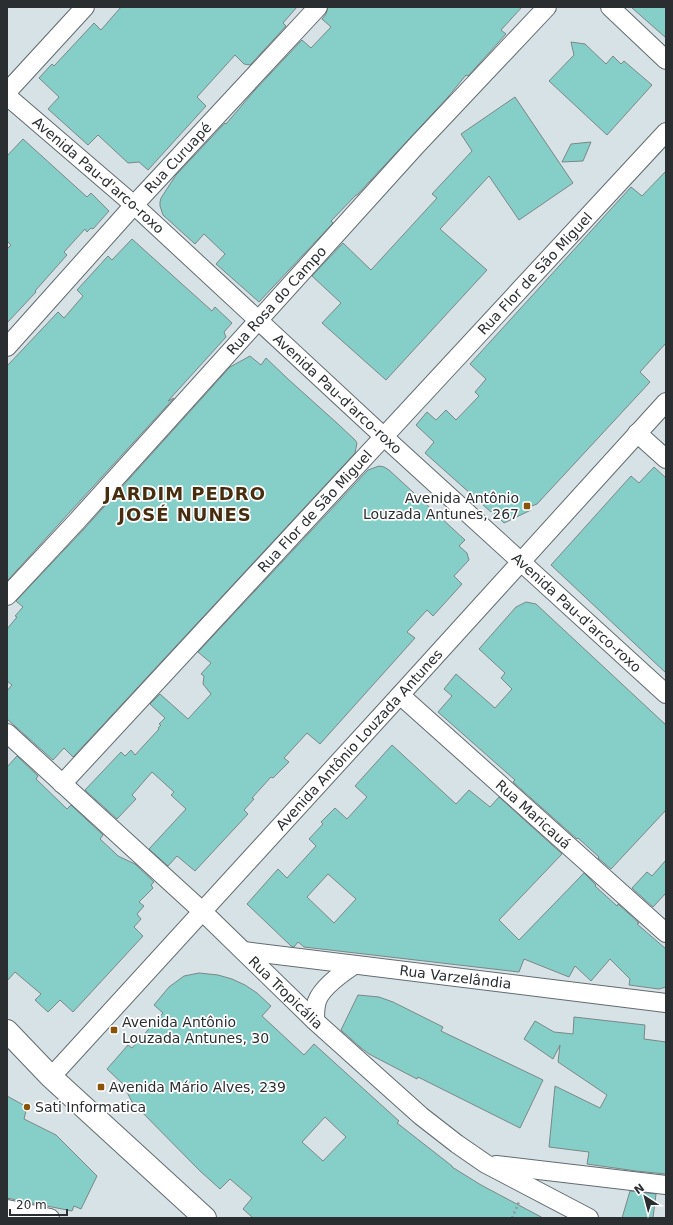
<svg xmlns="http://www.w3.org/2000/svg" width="673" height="1225" viewBox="0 0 673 1225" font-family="'DejaVu Sans',sans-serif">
  <rect width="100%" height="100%" fill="#d6e2e6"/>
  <path fill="#86cfc9" stroke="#7b8786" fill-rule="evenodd" d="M121 7H297L283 23 286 26 250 65 244 64 235 55 197 97 206 106 148 170 139 162 128 163 98 135 88 145 48 109 59 97 39 78 52 64 54 66 94 23 101 30Z
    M328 7H522L501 30 506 34 488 54 468 76 466 75 448 97 357 195H356L331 221 333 223 259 302 216 264 225 254 204 234 195 244 163 215 160 206V202L161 198 176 175 225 123 226 124 255 90 302 40 311 48 331 27 322 19 326 14Z
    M631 7H666V38Z
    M571 42 585 44 606 64 613 56 621 64 624 61 652 85 607 135 549 81 574 55Z
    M515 97 573 183 519 220 489 176 440 229 487 270 386 380 322 323 341 303 312 276 343 243 371 270 437 198 432 194 472 151 461 134Z
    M23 139 87 197 91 193 109 211 93 229 91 228 87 232 85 229 64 252 67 255 35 291 36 292 7 323V249L11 245 7 241V156Z
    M591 142 583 161 562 162 571 144Z
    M666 171V343L640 372 650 382 537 504 529 507 531 510 504 523 492 511 491 512 425 453 434 442 416 425 427 412 436 420 446 410 456 420 479 396 475 392 486 379 470 364 631 187 642 196Z
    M132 239 212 311 215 307 232 323 224 332 226 337 168 401 174 398 7 581V366L58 312 64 318 83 296 77 290 108 256 112 260Z
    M250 356 261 365 266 358 288 379 338 424 355 440 357 443 355 453 73 757 64 748 53 760 7 719V691L12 685 7 681V629L17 617 15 616 23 607 16 601 85 528 230 367Z
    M379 466 384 467 389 470 465 540 459 546 467 553 469 560 454 576 462 584 433 616 427 610 407 632 415 638 320 744 307 733 284 758 289 762 273 778 271 777 252 798 254 799 244 810 248 814 195 871 177 856 168 866 149 849 186 809 171 795 174 792 152 772 132 795 136 799 117 819 85 790 121 752 125 756 131 750 135 755 159 729 158 728 161 725 159 724 165 718 150 704 160 694 188 719 211 694 203 684 204 676 201 674 211 663 198 652 368 470Z
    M654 467 666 478V673L551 565 631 476 639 483Z
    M526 602 536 604 666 725V810L611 869 598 858 599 857 578 838 577 839 513 782 515 780 438 712 452 696 444 689 456 674 495 708 512 689 501 678 505 673 479 649 516 607Z
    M392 745 456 804 469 790 490 807 499 797 562 854 499 920 519 940 584 873 596 885 595 886 617 906 618 904 639 923 637 924 666 949V987L659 989 629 985 630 979 610 959 591 981 575 966 569 977 524 959 519 972 304 947 298 942 294 947 291 946 247 904 278 869 287 878 316 846 309 839 323 824 321 822 335 808 347 819 367 797 355 786ZM328 874 356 899 334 923 307 897Z
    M17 756 38 776 36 779 67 809 71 805 103 835 100 839 114 852 118 856 135 864 154 882 151 885 153 888 139 902 144 906 137 914 141 919 134 927 143 936 73 1012 60 1000 48 1012 35 1000 41 994 15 972 7 981V767Z
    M666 860V893L653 907 632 888 647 872 652 876Z
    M199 973 218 975 232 979 245 985 257 993 271 1006 262 1016 304 1055 314 1044 399 1121 397 1123 452 1166V1167L481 1185 543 1218H253L243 1209 252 1198 230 1179 220 1189 200 1171 132 1102 123 1084 107 1069 128 1045 132 1048 163 1013 154 1005 169 987 184 976ZM325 1117 346 1137 323 1161 302 1142Z
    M358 995 379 997 393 1002 443 1027 441 1031 543 1080 520 1128 418 1077 417 1079 369 1054 360 1047 341 1030Z
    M574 1017 645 1025 644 1039 666 1042V1174L636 1171 587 1164 589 1152 549 1147 555 1086 600 1108 607 1095 558 1062 560 1045 553 1059 524 1039 535 1021 554 1032 573 1034Z
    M7 1096 27 1107 24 1119 56 1135 97 1176 81 1209 74 1206 72 1211 7 1198Z
    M630 1191 656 1194 653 1218H622Z"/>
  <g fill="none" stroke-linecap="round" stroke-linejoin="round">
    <defs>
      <g id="street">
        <path d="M610 7 666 60"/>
        <path d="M7 92 85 7"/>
        <path id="s1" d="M7 96 134 205 383 436 666 694"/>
        <path id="s2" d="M7 347 134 205 318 7"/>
        <path d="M637 433 666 459"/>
        <path id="s3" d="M7 596 77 521 415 147 547 7"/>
        <path id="s4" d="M400 695 666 933"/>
        <path id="s5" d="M7 733 202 911 315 1021 421 1116 457 1144 486 1164 589 1218"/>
        <path id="s6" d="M62 784 666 132"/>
        <path id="s7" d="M244 951 666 1003"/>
        <path d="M315 1021C315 1016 315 1010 316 1005 318 990 342 973 354 965"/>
        <path id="s8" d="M51 1077 400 695 666 402"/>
        <path d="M496 1165 666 1185"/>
        <path d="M7 1209 50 1218"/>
      </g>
      <path id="secondary" d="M7 1031 51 1077 205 1218"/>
    </defs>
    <use href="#street" stroke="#626c70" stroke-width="20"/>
    <use href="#secondary" stroke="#626c70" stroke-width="24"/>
    <path stroke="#8f989b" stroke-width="2.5" stroke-dasharray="2 3" stroke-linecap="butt" d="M512 1218 519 1202"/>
    <use href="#street" stroke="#fff" stroke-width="18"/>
    <use href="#secondary" stroke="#fff" stroke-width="22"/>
  </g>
  <g fill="#8b5308" stroke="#fff" stroke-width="1.5">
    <rect x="523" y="502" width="8" height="8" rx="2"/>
    <rect x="110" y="1026" width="8" height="8" rx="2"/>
    <rect x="97" y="1083" width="8" height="8" rx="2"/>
    <circle cx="27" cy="1107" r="4"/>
  </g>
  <g text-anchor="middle" stroke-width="3.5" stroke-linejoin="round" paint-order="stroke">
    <g font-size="14" fill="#2a2e30" stroke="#fff">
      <text dy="5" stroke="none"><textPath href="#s2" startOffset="255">Rua Curuapé</textPath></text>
      <text dy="5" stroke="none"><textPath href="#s1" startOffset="121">Avenida Pau-d'arco-roxo</textPath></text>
      <text dy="5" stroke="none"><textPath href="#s6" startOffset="696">Rua Flor de São Miguel</textPath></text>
      <text dy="5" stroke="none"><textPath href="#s3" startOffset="400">Rua Rosa do Campo</textPath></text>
      <text dy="5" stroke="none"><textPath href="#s1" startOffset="445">Avenida Pau-d'arco-roxo</textPath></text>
      <text dy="5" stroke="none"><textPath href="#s6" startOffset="372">Rua Flor de São Miguel</textPath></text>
      <text dy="5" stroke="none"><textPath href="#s1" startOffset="769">Avenida Pau-d'arco-roxo</textPath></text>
      <text dy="5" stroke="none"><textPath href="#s8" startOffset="457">Avenida Antônio Louzada Antunes</textPath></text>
      <text dy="5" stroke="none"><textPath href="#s4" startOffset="179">Rua Maricauá</textPath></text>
      <text dy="5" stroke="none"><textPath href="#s7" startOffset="213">Rua Varzelândia</textPath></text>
      <text dy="5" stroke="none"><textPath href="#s5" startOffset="381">Rua Tropicália</textPath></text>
    </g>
    <g font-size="14" fill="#2a2e30" stroke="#fff" text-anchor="start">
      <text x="519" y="503" text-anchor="end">Avenida Antônio<tspan x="519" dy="16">Louzada Antunes, 267</tspan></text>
      <text x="122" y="1027">Avenida Antônio<tspan x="122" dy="16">Louzada Antunes, 30</tspan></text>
      <text x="109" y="1092">Avenida Mário Alves, 239</text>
      <text x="35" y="1112">Sati Informatica</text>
    </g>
    <g font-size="18" font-weight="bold" letter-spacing="1" fill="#472c0d" stroke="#fff">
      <text x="185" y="500">JARDIM PEDRO<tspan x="185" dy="21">JOSÉ NUNES</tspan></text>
    </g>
  </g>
  <rect width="673" height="1225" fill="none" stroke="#2a2e30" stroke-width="16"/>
  <g transform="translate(645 1197) rotate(324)" stroke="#ffffff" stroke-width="3" paint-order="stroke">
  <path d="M0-3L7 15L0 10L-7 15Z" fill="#2a2e30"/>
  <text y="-6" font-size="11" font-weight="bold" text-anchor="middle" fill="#2a2e30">N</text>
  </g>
  <path d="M10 1209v6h57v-6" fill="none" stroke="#2a2e30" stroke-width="2"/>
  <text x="16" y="1209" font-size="12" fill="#2a2e30" stroke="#ffffff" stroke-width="3" paint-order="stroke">20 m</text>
</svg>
